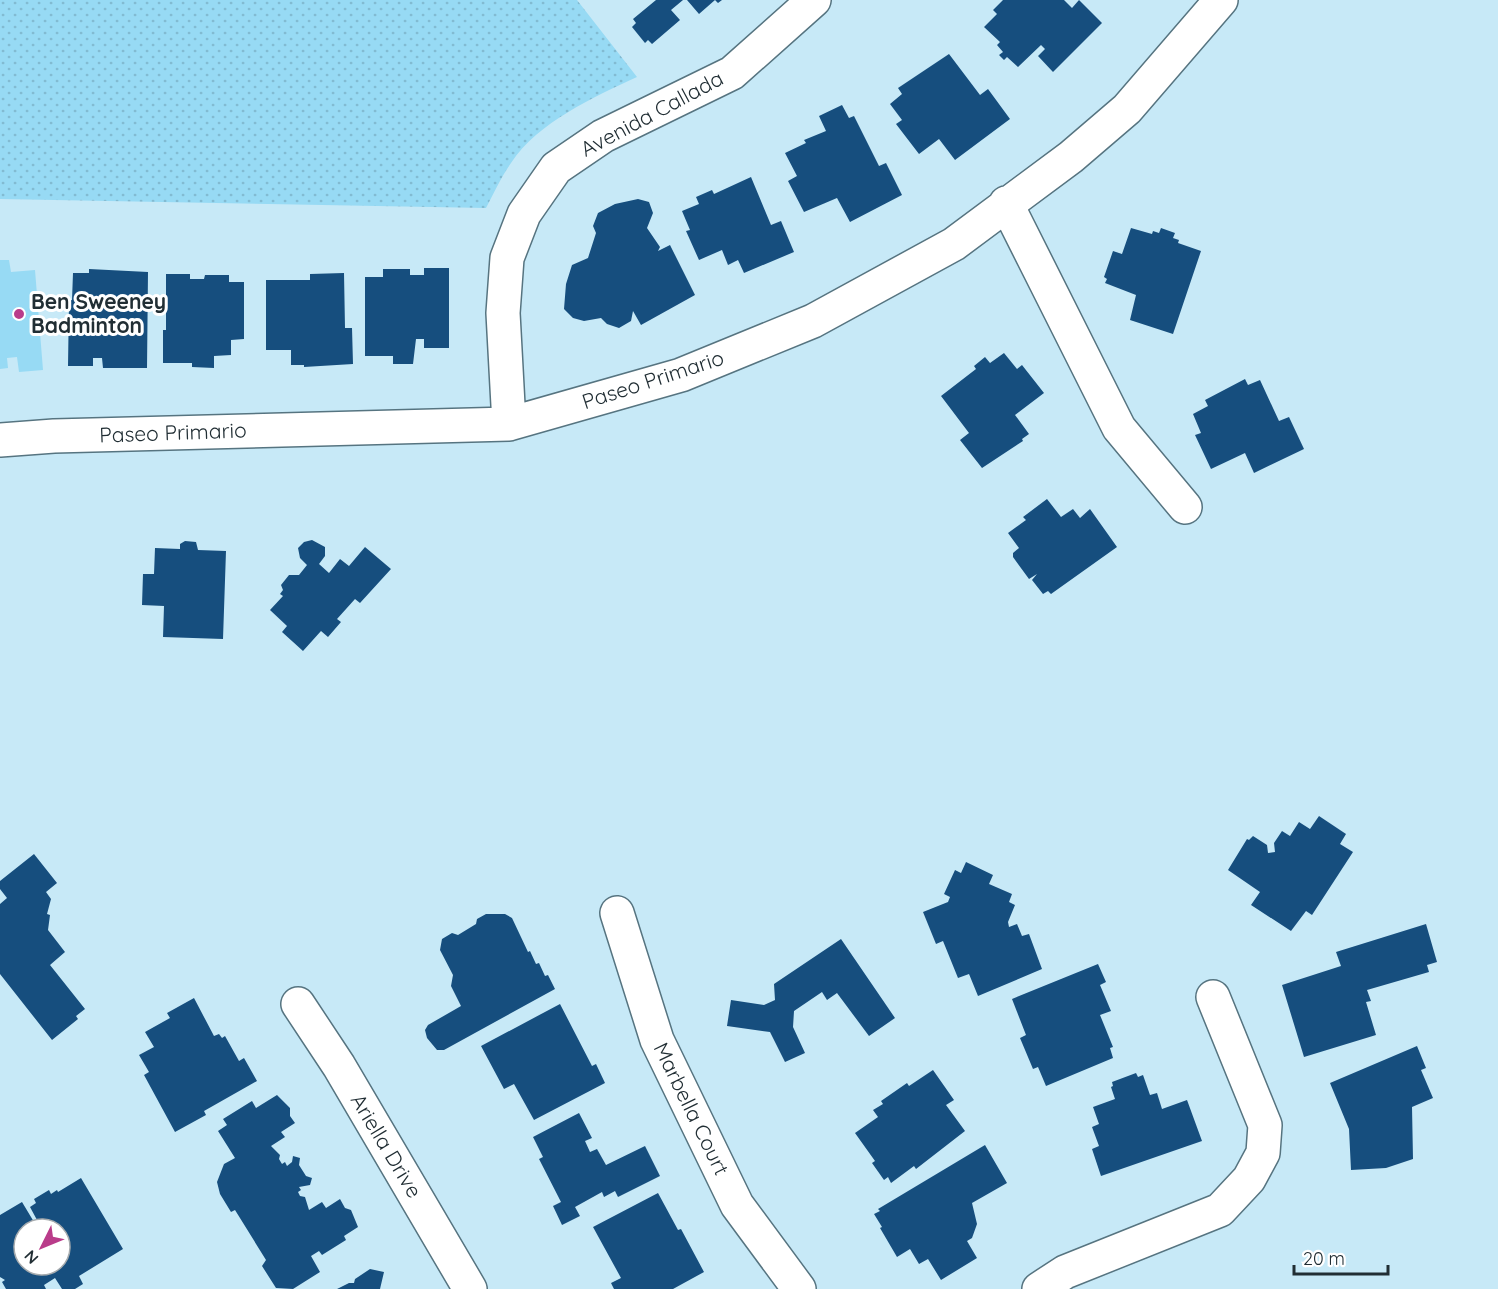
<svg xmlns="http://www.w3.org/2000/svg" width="1498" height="1289" viewBox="0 0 1498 1289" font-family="Quicksand,sans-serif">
  <defs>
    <pattern id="grass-dots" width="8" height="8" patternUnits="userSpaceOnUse" patternTransform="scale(1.5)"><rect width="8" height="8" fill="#97daf4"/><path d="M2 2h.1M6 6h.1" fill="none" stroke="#82bbd2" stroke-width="1.8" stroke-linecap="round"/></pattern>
  </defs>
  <rect width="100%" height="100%" fill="#c7e9f7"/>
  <path fill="url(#grass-dots)" d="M0 0H577L637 77C594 97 538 122 511 163 501 177 494 193 486 208L0 199Z"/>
  <path fill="#97daf4" d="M0 260H9L11 272 35 270 43 370 19 372 17 357 7 358 8 368 0 369Z"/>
  <path fill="#164e7e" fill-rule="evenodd" d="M656 0H683L671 10 680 20 652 44 648 40 645 43 632 27 636 23 633 19Z
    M687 0H722L718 3 715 0 699 14Z
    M1003 0H1064L1072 8 1079 0 1102 23 1053 72 1038 56 1045 49 1041 45 1018 67 1007 57 1004 60 999 55 1003 52 997 45 1000 42 984 27 997 14 993 10Z
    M949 54 980 95 988 89 1010 119 955 160 939 139 919 154 896 124 902 120 890 104 902 94 898 88Z
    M842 105 849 118 854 116 879 166 886 163 902 195 850 222 837 198 804 212 788 181 797 176 785 153 806 143 804 140 826 131 819 116Z
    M751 177 771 225 781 221 794 252 744 273 738 260 728 265 722 250 699 260 686 231 690 230 682 211 699 204 696 197 712 190 714 194Z
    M638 199 649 202 653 213 647 228 660 247 658 251 670 245 695 295 641 325 633 311 631 321 619 328 607 324 601 318 584 321 573 318 564 309 566 284 572 265 588 258 596 233 593 226 598 213 615 204Z
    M1131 228 1152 234 1153 231 1159 233 1161 228 1175 233 1173 238 1179 240 1178 243 1201 251 1173 334 1130 320 1136 295 1105 283 1107 279 1104 277 1113 251 1122 254Z
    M424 268H449V348H424V339H416L413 364H393V356H365V277H383V269H410V275H424Z
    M89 269 148 272 147 368H103L102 358H93V366H68L69 301 72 300 73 273H89Z
    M344 273 345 328H352L353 364 304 367V365H291V350H266V280H310V274Z
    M166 274H190V279H204L205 275H229V282H244V339L231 340V355L214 356V368L192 367V363H163V330H166Z
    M1004 353 1017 369 1022 365 1044 393 1015 415 1029 434 1022 439 1023 441 982 468 960 440 969 433 941 396 976 369 974 366 985 357 990 363Z
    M1245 379 1248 385 1260 380 1279 421 1289 417 1304 449 1254 473 1245 453 1211 469 1195 435 1201 433 1193 414 1208 406 1205 400Z
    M1047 499 1061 517 1073 509 1080 518 1090 509 1117 547 1051 594 1048 591 1043 594 1032 580 1037 574 1029 579 1013 557V553L1019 548 1008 533 1026 520 1023 517Z
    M312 540 325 547V556L319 564 329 573 340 559 349 566 365 547 391 569 360 603 355 599 337 619 341 622 328 637 321 631 303 651 282 632 287 626 270 610 283 596 280 594 283 590 281 585 289 575H299L307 565 300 558 298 548 304 542Z
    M185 541 196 542 198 550 226 551 223 639 163 637 164 606 142 605 143 574H154L155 548 180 549V544Z
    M1319 816 1346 834 1340 844 1353 852 1312 915 1306 911 1291 931 1251 905 1260 892 1228 870 1247 839 1249 840 1253 836 1267 845 1268 853 1275 852 1274 843 1282 831 1290 836 1299 822 1310 829Z
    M34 854 57 883 46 892 51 899 47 914 50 915 48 930 65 952 50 965 85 1009 76 1016 78 1019 52 1040 0 974V904L7 898 0 889V881Z
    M966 862 993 875 989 884 1012 894 1009 902 1015 905 1008 922 1009 927 1017 924 1022 936 1029 934 1042 969 978 996 969 974 958 978 943 941 936 944 923 912 948 902 950 897 944 894 955 870 961 873Z
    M486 914H505L512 918 528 952 530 951 536 964 539 963 545 976 548 975 555 989 444 1050H437L427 1038 425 1030 428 1025 461 1006 451 986 453 975 440 950 442 939 452 933 458 935 476 924 477 919Z
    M1426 924 1437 962 1427 965 1429 972 1367 990 1371 1001 1366 1002 1376 1035 1304 1057 1282 985 1341 966 1336 952Z
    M841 939 895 1018 869 1036 837 993 827 1000 822 992 794 1011 793 1027 805 1053 785 1062 770 1032 727 1026 731 1000 764 1005 775 1000 774 984Z
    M1098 964 1106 982 1100 985 1111 1011 1100 1015 1113 1047 1110 1048 1113 1058 1046 1086 1038 1067 1033 1069 1020 1038 1026 1035 1012 999Z
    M194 998 214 1036 219 1034 222 1038 225 1036 239 1061 244 1058 257 1081 204 1111 206 1115 175 1132 144 1075 149 1072 139 1055 154 1047 145 1032 170 1018 167 1013Z
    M560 1004 592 1066 596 1064 605 1083 534 1120 514 1084 504 1089 481 1046Z
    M1417 1046 1426 1068 1421 1070 1433 1098 1412 1107 1413 1159 1386 1168 1351 1170 1349 1129 1330 1083Z
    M933 1070 954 1100 946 1105 965 1131 916 1169 914 1166 891 1183 888 1177 884 1180 872 1163 875 1161 855 1133 878 1117 873 1110 883 1104 881 1101 907 1083 909 1086Z
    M1136 1073 1138 1077 1143 1075 1150 1095 1157 1093 1162 1109 1187 1100 1202 1141 1101 1176 1092 1149 1099 1146 1092 1127 1099 1124 1093 1107 1115 1099 1111 1087 1113 1086 1112 1082Z
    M277 1095 290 1108V1116L295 1123 281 1132 285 1137 271 1146 280 1155 279 1159 282 1164 285 1162 287 1166 292 1162 293 1156 300 1158 299 1165 306 1176 312 1178 310 1185 299 1187 301 1190 298 1192 300 1196 305 1197 309 1210 322 1202 326 1208 340 1199 345 1208 351 1210 358 1227 344 1236 346 1240 322 1255 319 1251 311 1256 320 1272 293 1289 276 1288 262 1266 266 1260 235 1210 231 1212 220 1194 217 1182 224 1164 235 1158 218 1131 227 1125 223 1119 252 1101 256 1108Z
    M579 1113 592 1138 585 1141 590 1152 597 1149 606 1165 645 1146 660 1176 618 1197 615 1191 604 1197 602 1192 575 1207 580 1216 562 1225 553 1206 561 1202 539 1159 543 1157 533 1137Z
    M985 1145 1007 1183 972 1203 977 1224 972 1238 967 1241 977 1258 941 1280 928 1259 919 1264 910 1249 897 1257 880 1228 882 1227 874 1214 880 1211 878 1209Z
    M81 1178 123 1249 79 1276 83 1284 75 1289H62L55 1278 44 1285 46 1289H6L2 1282 5 1280 0 1277V1215L22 1202 34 1222 37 1220 30 1207 36 1203 34 1199 49 1190 51 1194 57 1190 58 1192ZM24 1229H60V1265H24Z
    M658 1193 678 1230 681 1229 704 1272 673 1289H614L611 1283 621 1278 593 1227Z
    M370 1269 384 1272 380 1289H337L349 1283H354L355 1279Z"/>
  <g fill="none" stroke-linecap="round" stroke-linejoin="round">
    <defs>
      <path id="minor" d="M1006 203 1119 428 1185 507
        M509 424 503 313 507 258 524 214 556 168 603 136 732 73 814 0
        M0 440 54 436 509 424 681 375 813 321 954 244 1071 157 1127 109 1221 0
        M617 913 657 1040 737 1205 799 1289
        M298 1004 339 1066 470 1289
        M1039 1289 1065 1272 1220 1210 1249 1179 1263 1153 1265 1125 1213 997"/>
    </defs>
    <use href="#minor" stroke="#567480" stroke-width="36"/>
    <use href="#minor" stroke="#fff" stroke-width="33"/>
  </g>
  <circle fill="#b93c8a" stroke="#fff" stroke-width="2" cx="19" cy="314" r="6"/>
  <g text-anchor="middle" stroke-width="6" stroke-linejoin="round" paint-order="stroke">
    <g font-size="21" fill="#212e34" stroke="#fff">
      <text transform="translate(652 114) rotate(-28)" y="7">Avenida Callada</text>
      <text transform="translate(653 380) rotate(-18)" y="7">Paseo Primario</text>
      <text transform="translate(173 433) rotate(-2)" y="7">Paseo Primario</text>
      <text transform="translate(691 1109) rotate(64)" y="7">Marbella Court</text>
      <text transform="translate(386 1146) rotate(59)" y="7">Ariella Drive</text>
    </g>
    <g font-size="21" font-weight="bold" fill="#212e34" stroke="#fff" text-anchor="start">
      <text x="31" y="309">Ben Sweeney<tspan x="31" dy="24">Badminton</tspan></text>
    </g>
  </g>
  <g transform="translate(42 1247) rotate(227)"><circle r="28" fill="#ffffff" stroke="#a6abae" stroke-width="1.5"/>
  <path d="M0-4.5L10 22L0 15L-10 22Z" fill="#b93c8a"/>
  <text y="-9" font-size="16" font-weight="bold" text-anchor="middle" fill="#212e34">N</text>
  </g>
  <path d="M1294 1265v9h94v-9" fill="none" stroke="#212e34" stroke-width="3"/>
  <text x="1303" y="1265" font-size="18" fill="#212e34" stroke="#ffffff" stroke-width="4.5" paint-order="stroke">20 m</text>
</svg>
